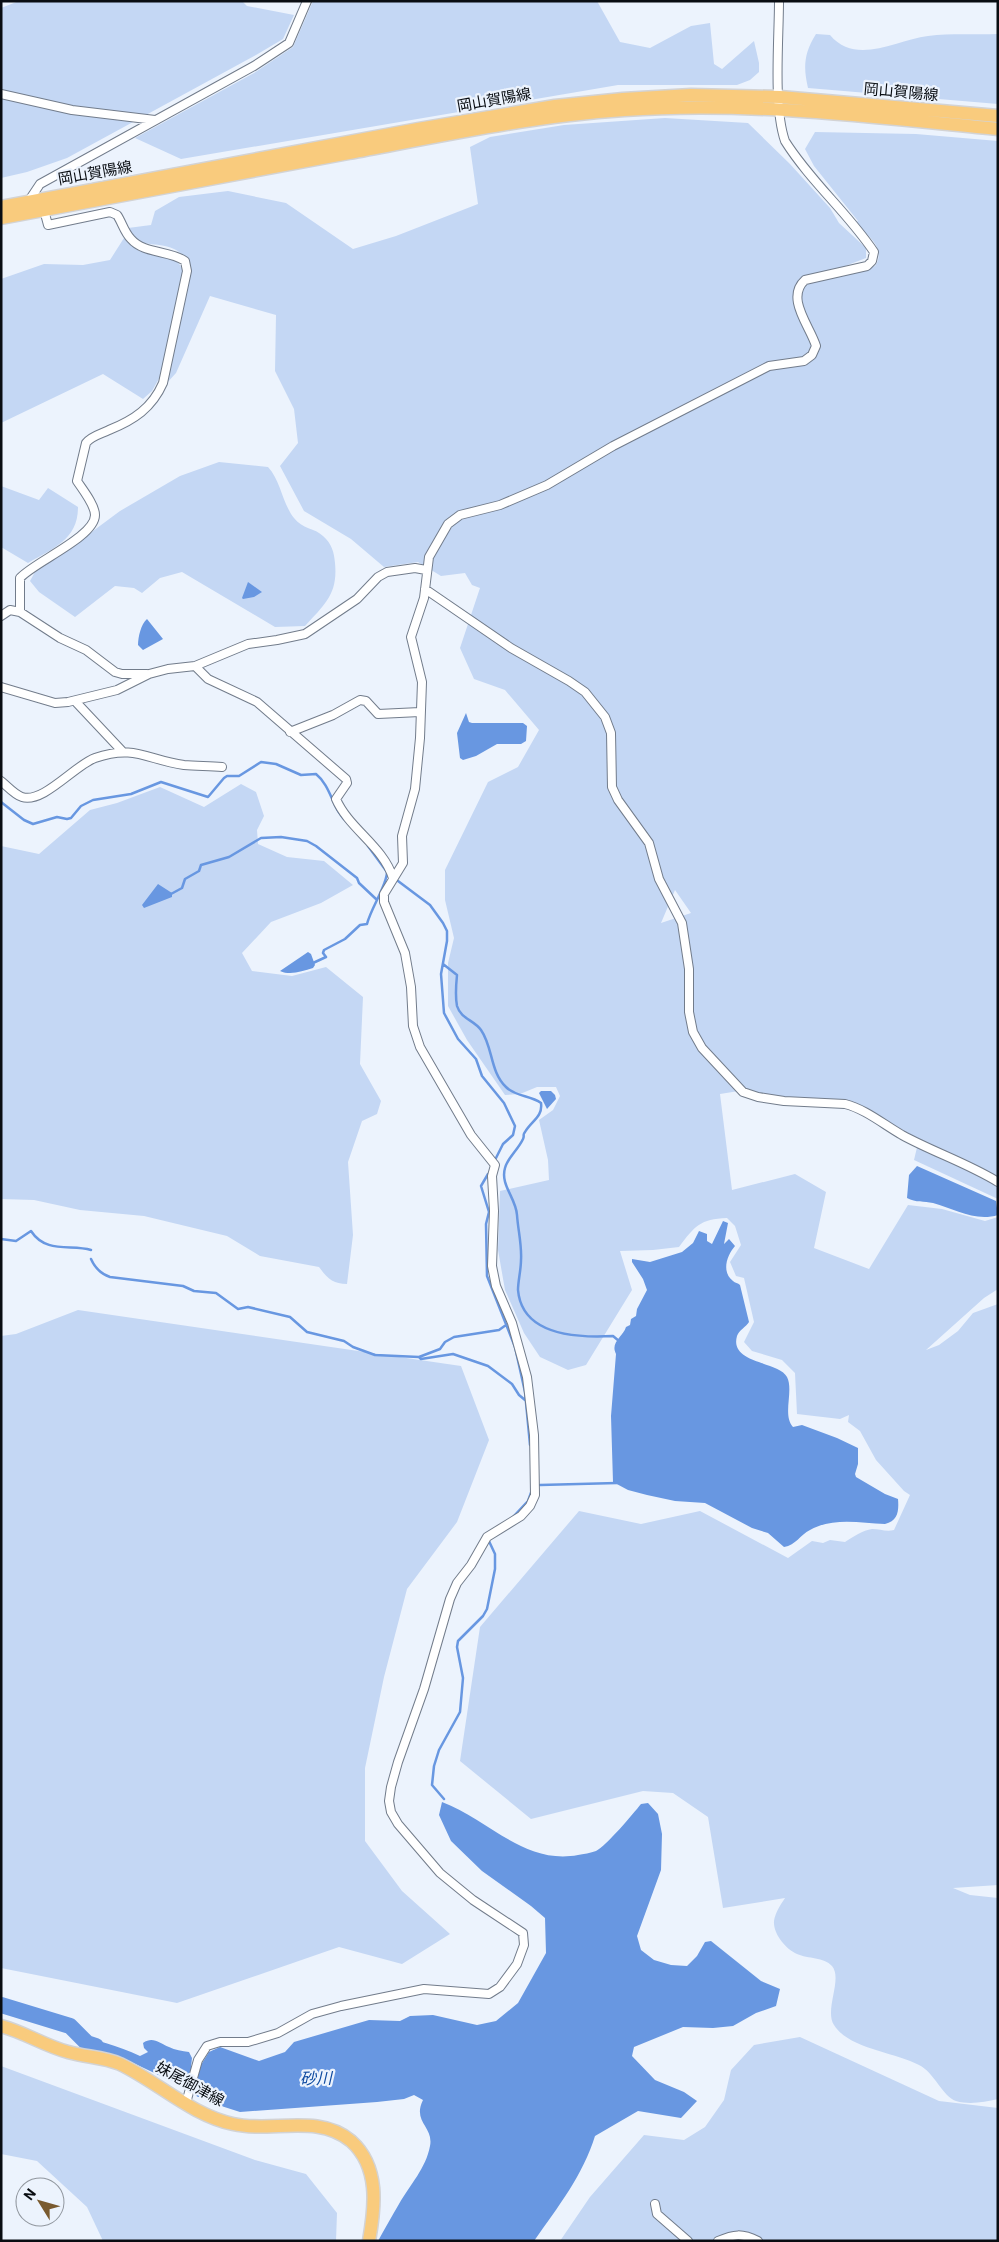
<svg xmlns="http://www.w3.org/2000/svg" width="999" height="2242" viewBox="0 0 999 2242" font-family="Roboto,'Noto Sans JP',sans-serif">
  <rect width="100%" height="100%" fill="#ecf3fd"/>
  <path fill="#c4d7f4" fill-rule="evenodd" d="M19 1H242L247 6 294 15 283 39 256 55 67 158 27 172 1 178V8Z
    M313 1H597L620 42 650 48 691 26 710 23 714 64 722 69 754 41 759 63V72L750 80 737 85H618L181 159 135 138 254 73 293 47Z
    M816 34 830 35C856 66 896 40 928 36 951 33 975 35 998 34V104L808 88C803 67 804 53 816 34Z
    M665 118 748 123 790 164 830 208 839 223 866 248V258L827 273 829 279 875 266C887 248 867 235 855 223L858 221 814 166 805 149 815 132 916 134 998 141V1199L914 1160 919 1139 857 1105 845 1102 759 1095 745 1090 720 1094 732 1190 795 1174 826 1192 814 1248 869 1269 908 1205 942 1209 985 1221 998 1217V1289L984 1298 926 1350 939 1345 958 1331 973 1313 998 1304V1885L953 1888 970 1895 998 1898V2099C984 2102 970 2105 956 2101 943 2097 934 2072 919 2065 895 2052 849 2049 834 2025 824 2010 843 1979 832 1966 824 1957 808 1959 797 1954 786 1949 773 1934 774 1921 775 1913 781 1904 785 1898L723 1908 708 1817 673 1793 643 1791 531 1819 460 1761 480 1627 579 1511 641 1524 700 1511 788 1558 812 1541 823 1543 830 1540 845 1542C853 1537 863 1530 872 1529 880 1529 886 1532 894 1530L910 1495 904 1491 876 1460 860 1431 848 1422 849 1415 840 1419 797 1414 795 1373 782 1360 752 1351 744 1342 754 1322 744 1278 736 1276 730 1262 741 1245 735 1226 727 1218C700 1219 695 1226 679 1247L653 1250 620 1251 632 1290 586 1365 568 1370 540 1357 524 1333 505 1290 498 1250 500 1191 549 1180 548 1160 539 1120 553 1110 560 1096 556 1087H537L520 1094 505 1095 467 1040 448 1006V963L454 938 445 900V870L488 782 518 767 539 730 505 690 474 679 460 648 480 588 472 585 465 573 441 576 418 562 384 567 351 539 304 511 280 466 298 443 294 409 275 371 276 315 210 296 176 373 166 384 188 259C183 256 179 251 174 249 155 240 141 251 128 228L151 225 155 211 179 197 228 191 286 203 353 249 396 236 478 204 470 147 490 137 564 125ZM675 890 691 913 661 923Z
    M124 238C129 242 134 249 140 251 159 259 175 249 184 273L161 375 152 391 143 399 103 374 1 423V279L44 264 83 265 110 260Z
    M219 462 268 467C281 481 282 503 294 518 302 529 315 528 323 536 332 544 334 552 335 563 338 594 325 604 305 626L275 627 182 572 160 578 142 593 134 588 115 586 75 617 39 592 30 581 36 570 62 554 120 511 180 476Z
    M1 486 39 500 48 488 78 507C78 540 53 548 28 563L1 547Z
    M241 784 256 792 264 816 257 830 258 844 287 857 324 861 353 885 321 903 271 922 242 953 252 971 292 976 326 967 363 997 360 1064 381 1101 377 1114 362 1121 348 1162 353 1235 347 1284C333 1284 327 1278 319 1267L260 1256 227 1236 144 1216 80 1210 34 1200 1 1199V846L39 854 90 810 117 803 160 787 204 807Z
    M78 1310 461 1366 489 1440 457 1522 407 1589 384 1677 365 1768V1841L402 1891 450 1934 402 1964 339 1947 177 2003 1 1968V1336L16 1334Z
    M800 2037 939 2101 998 2108V2241H560L590 2197 644 2135 684 2140 705 2127 724 2100 731 2070 754 2045Z
    M1 2066 255 2160 306 2174 337 2213 336 2241H103L87 2207 37 2161 1 2154Z"/>
  <path fill="#6897e1" d="M248 582 262 592 254 597 243 599 242 598Z
    M147 619 163 639 143 650 138 645C138 637 141 624 147 619Z
    M466 713 469 722 472 723H523L527 726 526 741 521 744H497L476 756 463 760 460 758 457 733Z
    M158 884 172 893V897L144 908 142 905Z
    M308 952 311 954 315 965 313 968C302 971 291 976 280 971Z
    M541 1091H551L555 1095 556 1099 547 1109 539 1093Z
    M917 1166 996 1201 998 1215C975 1222 955 1209 933 1203 924 1201 916 1203 907 1198L909 1175Z
    M723 1221 728 1223 724 1244 729 1239 735 1246C727 1255 721 1272 733 1281 735 1283 738 1283 740 1285L749 1322C746 1327 739 1330 737 1336 729 1364 779 1361 787 1377 794 1391 782 1415 793 1427L802 1425 837 1438 858 1448V1464L855 1474 856 1477 885 1494 898 1499C899 1511 898 1521 885 1524 860 1523 833 1517 810 1530 800 1535 796 1545 784 1547L768 1533 752 1528 705 1503 675 1501 647 1495 628 1490 613 1482 611 1416 616 1354C610 1342 623 1337 626 1327L630 1325 631 1319 636 1316 637 1309 647 1290 643 1279 632 1262V1259L650 1262 682 1252 693 1243 699 1231 707 1234V1241L712 1244Z
    M442 1802C488 1819 524 1865 578 1855 583 1854 591 1853 596 1851 606 1846 633 1814 641 1804L648 1803 658 1814 662 1834 661 1870 637 1936 641 1950 654 1960 671 1965 687 1966 697 1956 705 1942 711 1941 761 1981 780 1989 776 2006 756 2013 733 2026 713 2028 683 2027 634 2047 632 2056 655 2080 684 2092 697 2101 681 2118 638 2111 595 2136C583 2175 558 2207 534 2241H378C385 2228 392 2216 399 2204 410 2185 426 2168 430 2146 434 2127 412 2122 423 2100L414 2095 404 2099 377 2102 240 2112 215 2104 204 2096 198 2097 195 2095 199 2089 198 2081 186 2078 179 2081 169 2080 127 2060 83 2047 72 2032C95 2041 118 2045 140 2056L148 2052 144 2048 143 2043C153 2036 159 2043 169 2047 175 2050 182 2051 189 2052L192 2058 191 2067 199 2068 209 2052 220 2047 259 2061 285 2052 294 2042 369 2020 400 2021 410 2016 433 2015 477 2025 496 2021 518 2003 546 1953 545 1918 531 1906 482 1871 451 1841 439 1815Z"/>
  <g fill="none" stroke-linecap="round" stroke-linejoin="round">
    <path stroke="#6897e1" stroke-width="2.5" d="M1 802 24 820 33 824 57 817 67 819 71 818 81 806 93 800 131 794 161 782 208 797 224 778 227 776H239L261 762 276 764 301 775 316 774C332 787 332 810 348 823
      M368 846 387 872
      M398 881 430 905 443 923 447 931V941L441 974 444 1013 458 1039 476 1059 482 1076 504 1103 515 1126 513 1135 503 1144 496 1158
      M171 894 182 888 185 879 199 871 201 865 229 857 261 838 281 837 307 841 316 846 357 878 359 883 376 899
      M313 963 326 957 323 953 324 950 345 939 360 925 367 924C371 908 387 885 387 872
      M443 964 457 975C456 985 455 996 457 1006 461 1019 474 1020 481 1030 493 1047 490 1072 506 1087 516 1097 530 1095 541 1103 543 1117 531 1121 525 1132 522 1136 525 1134 523 1139 518 1150 508 1157 505 1168 500 1185 516 1198 517 1215 518 1230 522 1245 521 1260 521 1270 518 1281 518 1290 522 1336 578 1338 613 1336L619 1341
      M488 1174 481 1186 489 1212 486 1224 487 1276 515 1347 525 1392 530 1445
      M1 1239 16 1241 31 1231C46 1254 71 1244 91 1250
      M91 1259C95 1268 101 1274 110 1277L183 1286 194 1291 216 1293 238 1309 248 1307 290 1317 307 1332 344 1341 353 1347 375 1355 419 1357 440 1349 445 1342 454 1337 499 1330 506 1325
      M419 1357 421 1359 453 1354 488 1366 512 1384 519 1395 525 1400
      M540 1485 617 1483
      M512 1518 528 1501 532 1490
      M444 1799 432 1785 434 1766 439 1750 460 1712 463 1678 457 1647 458 1641 483 1616 487 1609 495 1569V1554L488 1539"/>
    <path stroke="#6897e1" stroke-width="16" d="M1 2005 70 2026 87 2043 96 2046"/>
    <defs>
      <path id="minor" d="M1 94 72 110 155 120
        M28 202 40 184 254 66 289 43 307 1
        M425 589 511 648 569 681 585 692 605 717 611 733 612 787 618 800 649 843 659 879 682 923 689 969V1012L693 1032 702 1048 743 1092 758 1097 784 1101 845 1104C865 1109 883 1124 902 1135 933 1152 967 1163 998 1182
        M20 612V578C34 562 95 537 95 515 95 505 83 490 77 481L86 443C91 436 101 434 109 430 134 420 152 408 163 383L187 271 185 261C169 250 144 254 131 239 124 232 122 222 117 215L110 212 48 225 44 210
        M1 616 10 610 20 612 60 638 86 650 115 672 122 674H147
        M195 666 208 679 257 702 346 779 347 783 336 799C349 829 383 846 393 878
        M1 687 55 703 68 702 117 690 149 674 168 669 195 666 248 644 277 640 305 634 357 599 378 577 387 572 415 568 426 570
        M75 701 122 751
        M290 732 333 715 360 700 366 701 378 714 420 712
        M1 781C7 786 15 795 22 797 43 804 75 765 95 758 135 744 147 760 184 765 197 766 210 766 222 767
        M186 2103 198 2060 207 2046 220 2042H248L278 2033 312 2014 341 2006 424 1989 489 1994 500 1987 517 1964 524 1945 523 1933 473 1900 440 1873 398 1824 391 1812 389 1801 391 1787 398 1762 424 1689 450 1599 457 1583 471 1565 487 1537 521 1516 530 1506 535 1495 534 1435 527 1377 512 1323 496 1286 492 1266 494 1211 492 1176 495 1165 471 1135 420 1047 413 1026 411 987 405 953 384 902V894L403 863 402 836 415 789 420 738 422 682 411 637 424 598 429 557 448 524 460 515 500 505 547 485 613 446 769 366 804 361 812 355 816 346C810 326 785 298 805 280L867 266 872 261 874 252C848 213 810 181 785 141 773 106 779 40 779 1
        M655 2204 657 2214 688 2241
        M718 2241C734 2234 742 2233 758 2241"/>
      <path id="primary" d="M1 207 418 129 555 106 623 99 691 95 780 97 998 116
        M1 218C117 196 233 175 349 153 440 136 532 116 624 110 749 101 874 117 998 129
        M1 2026C24 2032 45 2046 68 2052 85 2057 104 2057 120 2064 158 2082 191 2115 233 2124 271 2133 318 2113 351 2141 380 2167 375 2207 369 2241"/>
    </defs>
    <use href="#minor" stroke="#727c8b" stroke-width="10"/>
    <use href="#primary" stroke="#d3d3d4" stroke-width="15"/>
    <use href="#minor" stroke="#fff" stroke-width="8"/>
    <use href="#primary" stroke="#f9cb7d" stroke-width="12"/>
  </g>
  <g text-anchor="middle" stroke-width="4.5" stroke-linejoin="round" paint-order="stroke">
    <g font-size="15" fill="#090d12" stroke="#ecf3fd">
      <text transform="translate(901 92) rotate(5)" y="5">岡山賀陽線</text>
      <text transform="translate(494 100) rotate(-10)" y="5">岡山賀陽線</text>
      <text transform="translate(95 173) rotate(-10)" y="5">岡山賀陽線</text>
      <text transform="translate(190 2084) rotate(29)" y="5">妹尾御津線</text>
    </g>
    <g font-size="16" font-style="italic" fill="#0e4aa0" stroke="#ecf3fd">
      <text transform="translate(316 2078) rotate(-1)" y="6">砂川</text>
    </g>
  </g>
  <rect width="999" height="2242" fill="none" stroke="#090d12" stroke-width="5"/>
  <g transform="translate(40 2202) rotate(307)"><circle r="24" fill="#ecf3fd" stroke="#91979f"/>
  <path d="M0-4L9 19L0 12L-9 19Z" fill="#795a2f"/>
  <text y="-8" font-size="14" font-weight="bold" text-anchor="middle" fill="#090d12">N</text>
  </g>
</svg>
